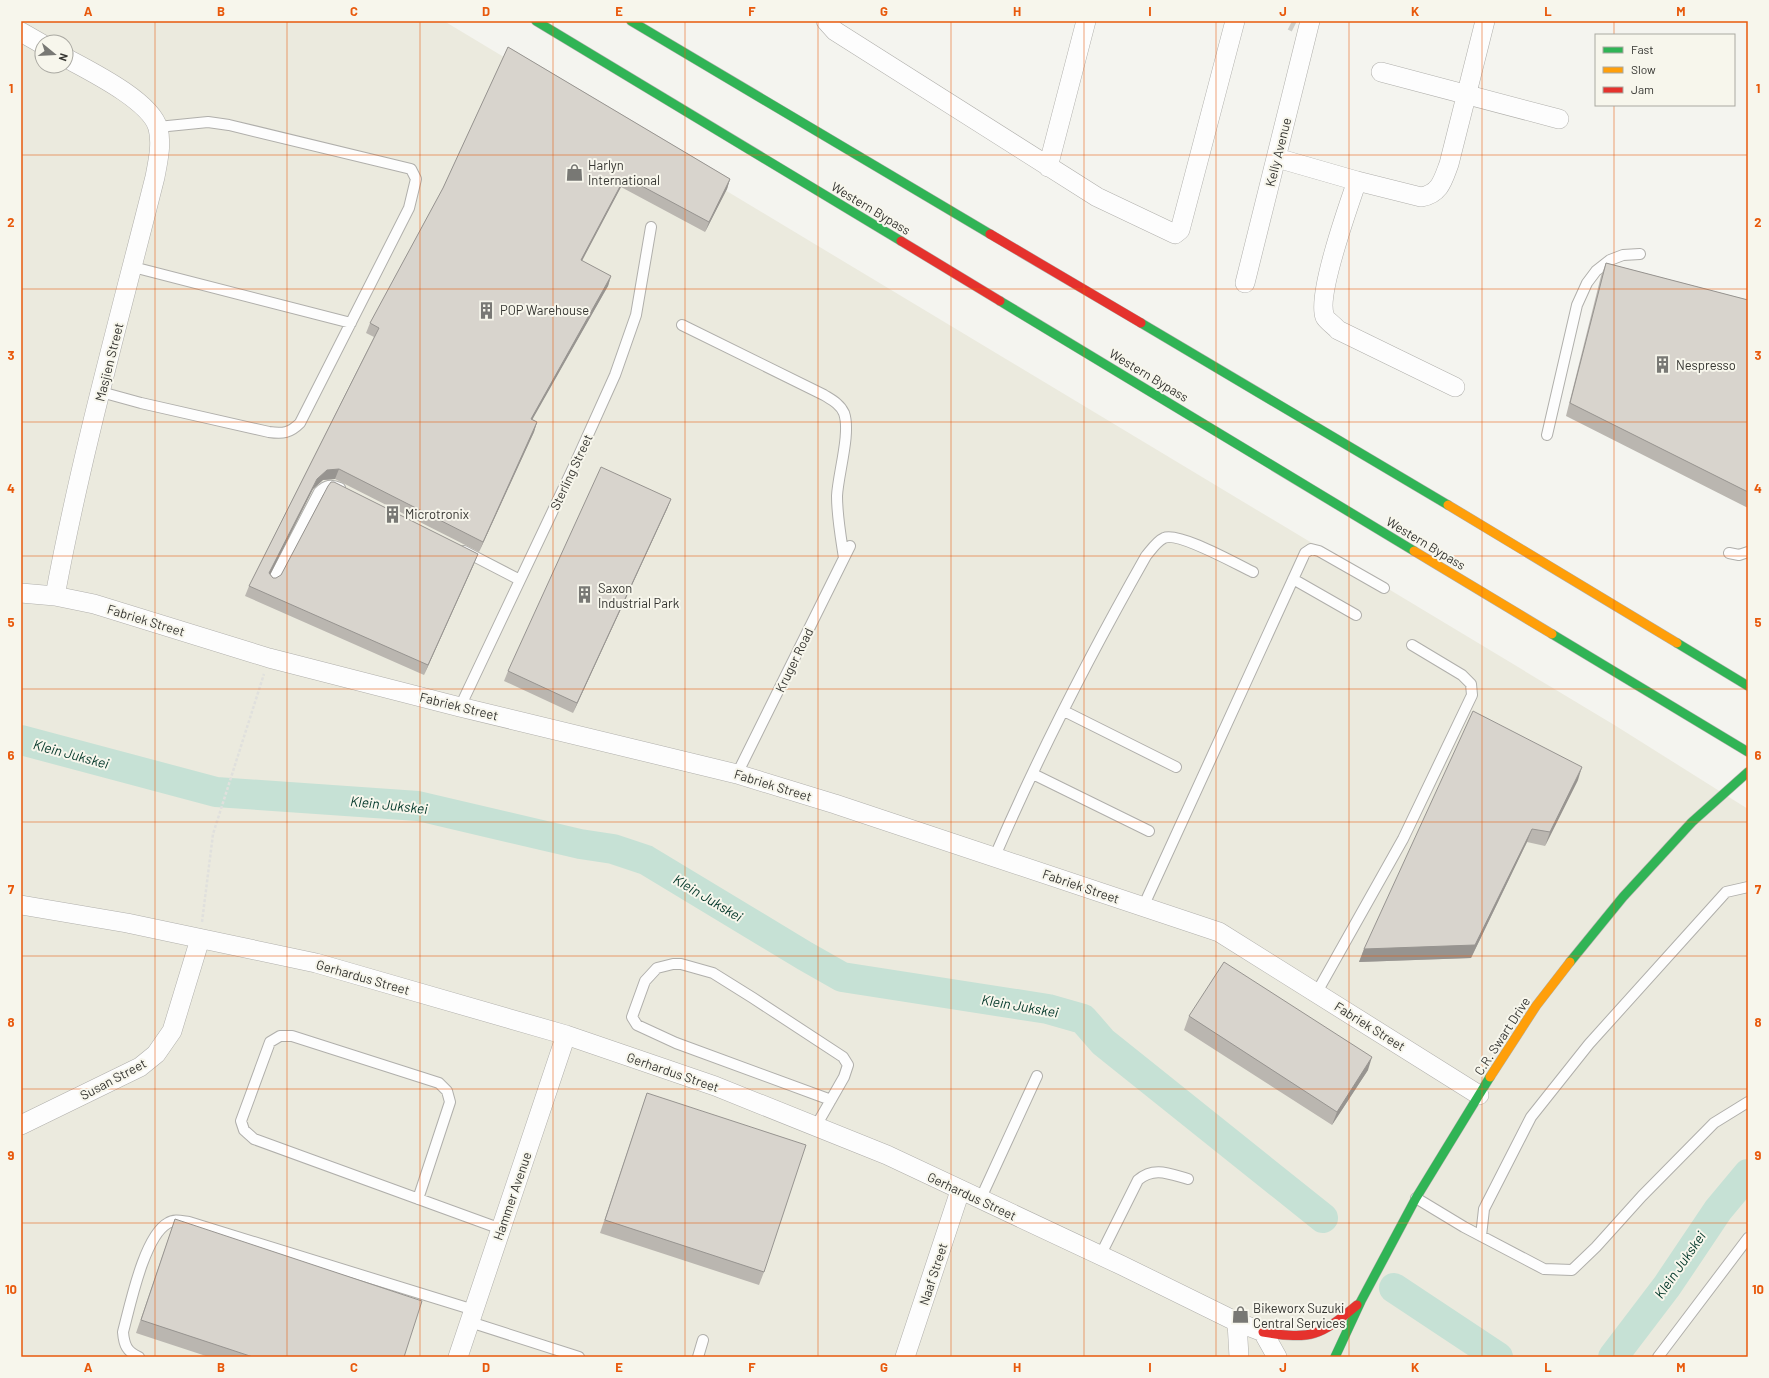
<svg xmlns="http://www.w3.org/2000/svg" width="1769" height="1378" viewBox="0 0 1769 1378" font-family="Barlow,sans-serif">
  <rect width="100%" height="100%" fill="#f4f4ef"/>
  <path fill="#ebeade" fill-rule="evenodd" d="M21 21H444L1616 726 1748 809V1357H21ZM42 42H66V66H42Z"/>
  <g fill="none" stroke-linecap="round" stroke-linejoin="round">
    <path stroke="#c6e1d5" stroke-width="30" d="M21 740 216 792 418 806 580 844 613 849 646 860 805 956 842 977 1048 1009 1083 1019 1103 1042 1323 1218
      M1394 1288 1498 1357
      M1613 1357 1667 1286 1718 1210 1748 1174"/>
    <path stroke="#cecec9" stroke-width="19" stroke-dasharray="19 10" stroke-linecap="butt" d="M1292 21 1296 23"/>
    <defs>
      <path id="lane" d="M133 267 351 323
        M682 325 824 395C832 400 840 404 844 413 851 433 838 474 837 496 837 517 841 538 844 558
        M101 392 141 403 269 432C283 434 290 433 300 423L409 208 416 179 411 169 229 125 208 122 158 127
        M1547 435 1577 305 1587 283 1596 271 1610 260 1623 255 1640 254
        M464 551 520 580
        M1729 553 1739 555 1748 552
        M1293 579 1356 615
        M272 582 319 492C326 485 331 484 340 488
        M460 707 574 466 615 375 636 315 651 227
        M1064 711 1176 767
        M737 774 850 546
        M1033 774 1149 831
        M995 856C1039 754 1091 653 1146 556 1151 550 1157 541 1164 538 1178 531 1238 565 1253 572
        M1143 907 1305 553 1311 549 1319 551 1384 588
        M1317 992 1403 839 1472 695 1471 684 1462 675 1412 645
        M816 1126 844 1077 848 1065 843 1057 753 998 713 973 681 964H673L657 968 645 981 632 1017 637 1025 676 1043 831 1100
        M1416 1198 1464 1227 1544 1269 1572 1270 1596 1247 1642 1196 1714 1123 1748 1102
        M418 1199 450 1102 447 1091 439 1083 292 1036H280L270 1042 241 1121 244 1130 254 1139 501 1229
        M980 1200 1037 1076
        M1481 1236 1484 1209 1531 1117 1589 1044 1726 892 1748 887
        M1100 1256 1138 1180C1154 1166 1170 1174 1188 1179
        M470 1322 579 1357
        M139 1357C127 1352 124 1345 123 1332 130 1306 144 1236 168 1223 174 1219 181 1221 189 1222L474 1310
        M698 1357 703 1340
        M1658 1357 1748 1238"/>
      <path id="street" d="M826 21 835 31 1097 197 1175 234 1180 230 1235 21
        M21 32 42 44
        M1381 72 1559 119
        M1277 158 1357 181 1421 197C1440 194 1443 180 1449 164L1485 21
        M1048 167 1086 21
        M1357 181C1349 204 1316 297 1325 317 1327 321 1335 326 1338 330L1455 387
        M1245 283 1310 21
        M21 593 55 596 94 604 269 658 460 707 737 774 835 804 1219 932 1479 1095
        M55 596C81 455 120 316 155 177 158 161 162 144 158 128 151 101 90 71 66 58
        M21 905 127 923 316 963 566 1035 715 1086 887 1155 1121 1265 1237 1322 1263 1332 1277 1357
        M21 1125 140 1067 156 1054 172 1031 200 939
        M1237 1322 1239 1357
        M458 1357 566 1035
        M905 1357 960 1191"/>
      <path id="fast" d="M536 21 901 241
        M631 21 990 234
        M1000 301 1414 551
        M1141 323 1448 505
        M1552 634 1748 752
        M1677 643 1748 686
        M1570 962 1623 897 1692 822 1748 772
        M1335 1357 1361 1301 1416 1198 1490 1077"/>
      <path id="slow" d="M1448 505 1677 643
        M1414 551 1552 634
        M1490 1077 1536 1006 1570 962"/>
      <path id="jam" d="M990 234 1141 323
        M901 241 1000 301
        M1263 1332C1312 1340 1320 1336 1357 1305"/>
    </defs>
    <use href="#lane" stroke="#b0afab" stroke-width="12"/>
    <use href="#street" stroke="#b0afab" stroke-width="20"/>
    <use href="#fast" stroke="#b0afab" stroke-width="10"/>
    <use href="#slow" stroke="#b0afab" stroke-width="10"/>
    <use href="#jam" stroke="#b0afab" stroke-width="10"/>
    <path stroke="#e0e0dd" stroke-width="2.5" stroke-dasharray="3 2" stroke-linecap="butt" d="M202 922 213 834 264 674"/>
    <use href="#lane" stroke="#fdfdfd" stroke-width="10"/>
    <use href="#street" stroke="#fdfdfd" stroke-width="19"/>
    <use href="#fast" stroke="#30b455" stroke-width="9"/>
    <use href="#slow" stroke="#ff9f0a" stroke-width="9"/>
    <use href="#jam" stroke="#e5322d" stroke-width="9"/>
  </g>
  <path fill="#bab6b0" d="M508 47 730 179 727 189 705 232 621 187 582 261 611 276 608 286 532 419 537 422 534 432 479 552 335 479 323 480 313 489 270 574 273 578H276L474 564 424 675 245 596 249 586 374 337 366 333 370 323 443 188Z
    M1606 263 1748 300V508L1566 416 1601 276Z
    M671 499 667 509 573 713 504 681 508 671Z
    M1578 780 1545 846 1527 842 1471 958 1359 962 1364 949Z
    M1189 1016 1368 1070 1332 1125 1184 1030Z
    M647 1093 764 1272 759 1285 600 1233Z
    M175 1219 404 1357H209L136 1333Z"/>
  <path fill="#979490" d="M625 177 621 187 577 270 581 260Z
    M730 179 727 189 705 232 709 222Z
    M611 276 608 286 527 429 531 419Z
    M537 422 534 432 479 552 483 542Z
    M339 469 335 479 323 480 313 489 266 583 269 573 317 479 327 470Z
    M671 499 667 509 573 713 577 703Z
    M478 554 474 564 424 675 428 665Z
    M1582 767 1578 780 1545 846 1550 832Z
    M1532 829 1527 842 1471 958 1359 962 1364 949Z
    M1372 1057 1368 1070 1332 1125 1337 1112Z"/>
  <path fill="#d8d4cd" stroke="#979490" d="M508 47 730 179 709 222 625 177 581 260 611 276 531 419 537 422 483 542 339 469 327 470 317 479 269 573 273 578H276L281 575 328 486 331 482H334L478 554 428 665 249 586 379 328 370 323 443 188Z
    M1606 263 1748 300V492L1570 403Z
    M601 467 671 499 577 703 508 671Z
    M1473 711 1582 767 1550 832 1532 829 1475 945 1364 949Z
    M1224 962 1372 1057 1337 1112 1189 1016Z
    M647 1093 806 1145 764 1272 605 1220Z
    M175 1219 422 1301 404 1357H253L141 1320Z"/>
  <path fill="none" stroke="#e8590c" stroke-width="1" stroke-opacity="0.55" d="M155 21V1357M287 21V1357M420 21V1357M553 21V1357M685 21V1357M818 21V1357M951 21V1357M1084 21V1357M1216 21V1357M1349 21V1357M1482 21V1357M1614 21V35M1614 105V1357M21 155H1748M21 289H1748M21 422H1748M21 556H1748M21 689H1748M21 822H1748M21 956H1748M21 1089H1748M21 1223H1748"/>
  <defs>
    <symbol id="shop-bare" viewBox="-9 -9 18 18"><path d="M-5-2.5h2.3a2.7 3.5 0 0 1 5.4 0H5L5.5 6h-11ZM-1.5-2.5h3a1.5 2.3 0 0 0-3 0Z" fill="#787874" stroke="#f7f6ec" stroke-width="2.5" paint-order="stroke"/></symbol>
    <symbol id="building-bare" viewBox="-9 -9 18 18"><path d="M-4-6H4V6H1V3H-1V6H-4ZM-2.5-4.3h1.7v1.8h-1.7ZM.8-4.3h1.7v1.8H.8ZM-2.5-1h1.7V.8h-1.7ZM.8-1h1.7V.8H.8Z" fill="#787874" stroke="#f7f6ec" stroke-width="2.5" paint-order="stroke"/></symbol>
  </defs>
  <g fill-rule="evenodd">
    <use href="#shop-bare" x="562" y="160" width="25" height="25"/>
    <use href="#building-bare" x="474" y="298" width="25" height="25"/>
    <use href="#building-bare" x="1650" y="352" width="25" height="25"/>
    <use href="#building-bare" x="380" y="502" width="25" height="25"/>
    <use href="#building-bare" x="572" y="582" width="25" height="25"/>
    <use href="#shop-bare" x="1228" y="1302" width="25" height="25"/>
  </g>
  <g text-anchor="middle" stroke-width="4" stroke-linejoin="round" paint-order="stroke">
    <g font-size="13" fill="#363632" stroke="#f7f6ec">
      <text transform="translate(1278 152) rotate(-76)" y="5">Kelly Avenue</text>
      <text transform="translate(871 208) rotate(31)" y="5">Western Bypass</text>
      <text transform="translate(109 362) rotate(-76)" y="5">Masjien Street</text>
      <text transform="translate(1149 375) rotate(31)" y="5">Western Bypass</text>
      <text transform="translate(571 472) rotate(-65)" y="5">Sterling Street</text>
      <text transform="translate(1426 543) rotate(31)" y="5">Western Bypass</text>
      <text transform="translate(146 620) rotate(17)" y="5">Fabriek Street</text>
      <text transform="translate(794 660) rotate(-64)" y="5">Kruger Road</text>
      <text transform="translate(459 706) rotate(14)" y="5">Fabriek Street</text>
      <text transform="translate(773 785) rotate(17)" y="5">Fabriek Street</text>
      <text transform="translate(1081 886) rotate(19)" y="5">Fabriek Street</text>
      <text transform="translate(363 977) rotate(16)" y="5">Gerhardus Street</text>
      <text transform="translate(1370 1026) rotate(32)" y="5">Fabriek Street</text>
      <text transform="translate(1502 1036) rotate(-57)" y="5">C.R. Swart Drive</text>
      <text transform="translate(673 1072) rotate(19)" y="5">Gerhardus Street</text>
      <text transform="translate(113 1079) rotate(-28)" y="5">Susan Street</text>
      <text transform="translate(512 1196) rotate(-71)" y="5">Hammer Avenue</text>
      <text transform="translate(972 1196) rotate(25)" y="5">Gerhardus Street</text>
      <text transform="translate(933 1274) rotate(-72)" y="5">Naaf Street</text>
    </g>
    <g font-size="13" fill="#363632" stroke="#f7f6ec" text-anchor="start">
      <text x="588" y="170">Harlyn<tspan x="588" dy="15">International</tspan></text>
      <text x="500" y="315">POP Warehouse</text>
      <text x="1676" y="370">Nespresso</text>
      <text x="405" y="519">Microtronix</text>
      <text x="598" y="593">Saxon<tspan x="598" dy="15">Industrial Park</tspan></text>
      <text x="1253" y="1313">Bikeworx Suzuki<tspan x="1253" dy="15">Central Services</tspan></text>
    </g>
    <g font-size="14" font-style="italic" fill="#003628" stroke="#f7f6ec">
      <text transform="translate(71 754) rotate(15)" y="5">Klein Jukskei</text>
      <text transform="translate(389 805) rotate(6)" y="5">Klein Jukskei</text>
      <text transform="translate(708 898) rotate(31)" y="5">Klein Jukskei</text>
      <text transform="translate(1020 1006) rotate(10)" y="5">Klein Jukskei</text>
      <text transform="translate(1680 1265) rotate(-55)" y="5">Klein Jukskei</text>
    </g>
  </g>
  <rect width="1769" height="1378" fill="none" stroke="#f7f6ec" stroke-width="44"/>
  <rect x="1595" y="34" width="140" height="72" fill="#f7f6ec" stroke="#aaa9a2"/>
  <rect x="1603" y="47" width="20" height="6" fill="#30b455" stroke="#aaa9a2"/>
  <text x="1631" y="54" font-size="12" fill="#363632">Fast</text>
  <rect x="1603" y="67" width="20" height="6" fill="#ff9f0a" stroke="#aaa9a2"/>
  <text x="1631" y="74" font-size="12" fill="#363632">Slow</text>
  <rect x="1603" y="87" width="20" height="6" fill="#e5322d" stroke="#aaa9a2"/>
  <text x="1631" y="94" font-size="12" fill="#363632">Jam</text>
  <g transform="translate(54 54) rotate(108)"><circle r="19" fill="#f7f6ec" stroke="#aaa9a2"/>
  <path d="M0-3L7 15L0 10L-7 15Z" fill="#787874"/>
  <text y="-6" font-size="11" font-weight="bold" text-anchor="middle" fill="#363632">N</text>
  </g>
  <rect x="22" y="22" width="1725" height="1334" fill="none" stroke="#e8590c" stroke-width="1.5"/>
  <g font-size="13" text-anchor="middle" font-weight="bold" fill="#e8590c">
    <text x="88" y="16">A</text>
    <text x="221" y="16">B</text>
    <text x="354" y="16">C</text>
    <text x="486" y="16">D</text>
    <text x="619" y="16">E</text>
    <text x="752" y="16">F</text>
    <text x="884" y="16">G</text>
    <text x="1017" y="16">H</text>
    <text x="1150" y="16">I</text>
    <text x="1283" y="16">J</text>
    <text x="1415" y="16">K</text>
    <text x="1548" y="16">L</text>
    <text x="1681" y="16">M</text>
    <text x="11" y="93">1</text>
    <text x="1758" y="93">1</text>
    <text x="11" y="227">2</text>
    <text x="1758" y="227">2</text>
    <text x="11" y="360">3</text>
    <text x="1758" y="360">3</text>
    <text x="11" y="493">4</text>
    <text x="1758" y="493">4</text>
    <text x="11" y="627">5</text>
    <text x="1758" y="627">5</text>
    <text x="11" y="760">6</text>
    <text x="1758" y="760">6</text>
    <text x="11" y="894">7</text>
    <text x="1758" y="894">7</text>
    <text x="11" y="1027">8</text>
    <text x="1758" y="1027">8</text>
    <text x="11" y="1160">9</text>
    <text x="1758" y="1160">9</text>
    <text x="11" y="1294">10</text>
    <text x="1758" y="1294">10</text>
    <text x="88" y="1372">A</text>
    <text x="221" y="1372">B</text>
    <text x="354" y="1372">C</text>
    <text x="486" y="1372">D</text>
    <text x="619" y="1372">E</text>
    <text x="752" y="1372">F</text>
    <text x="884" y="1372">G</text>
    <text x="1017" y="1372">H</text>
    <text x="1150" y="1372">I</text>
    <text x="1283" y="1372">J</text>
    <text x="1415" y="1372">K</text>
    <text x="1548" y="1372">L</text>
    <text x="1681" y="1372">M</text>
  </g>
</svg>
